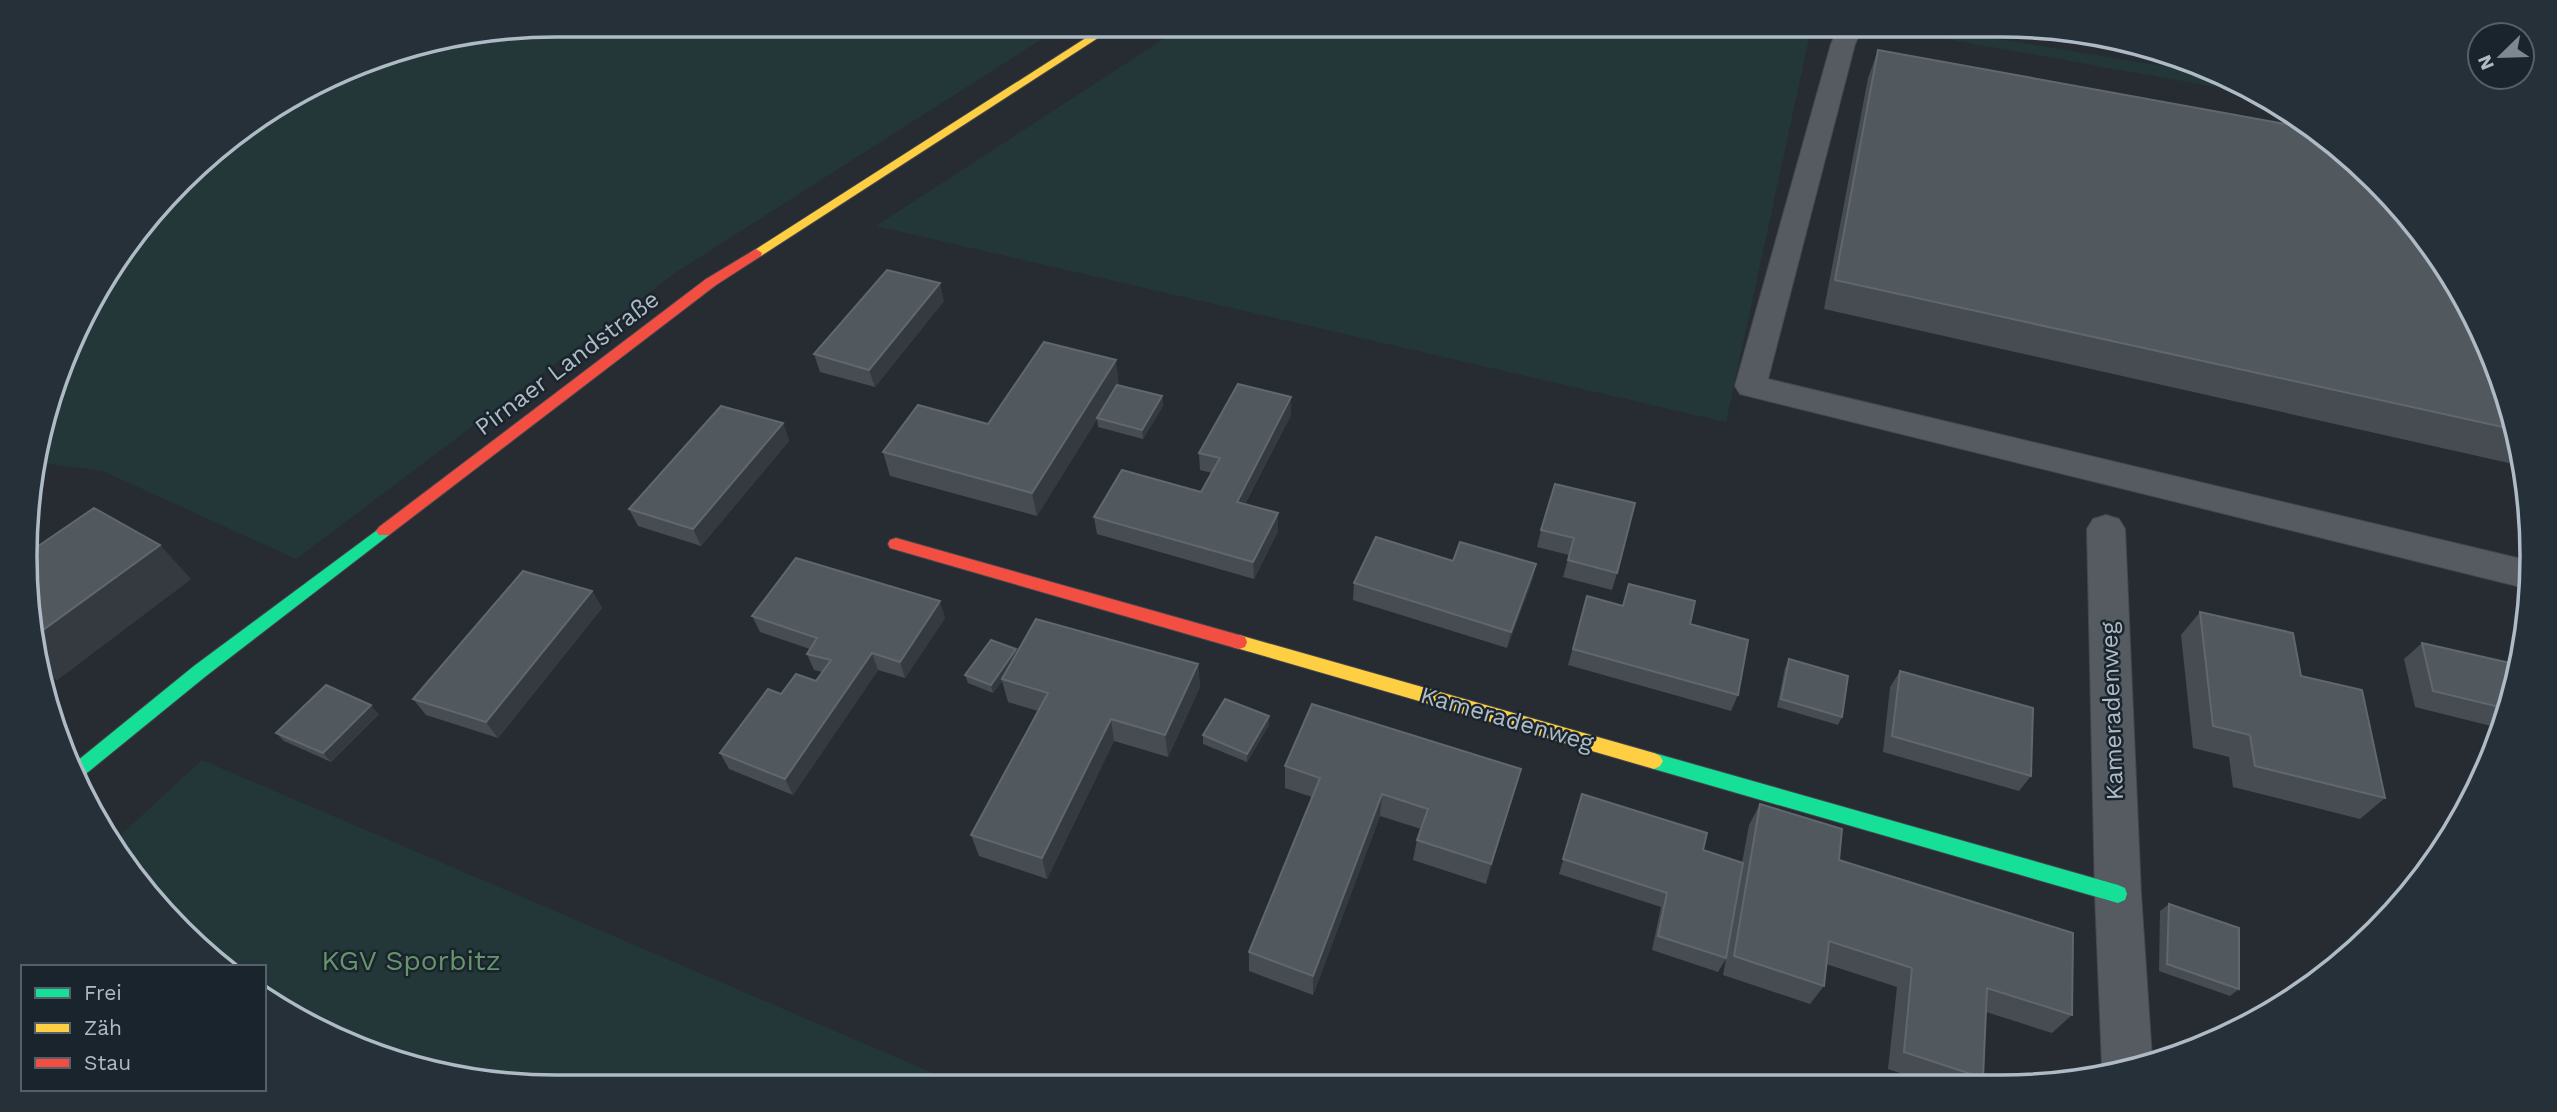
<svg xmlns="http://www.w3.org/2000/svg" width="2557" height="1112" viewBox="0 0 2557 1112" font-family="'Work Sans',sans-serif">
  <rect width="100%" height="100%" fill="#262c32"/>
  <path fill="#233738" d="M556 25H1064L678 271 296 559 103 471 34 462 35 453 96 291 206 156 291 96 385 53Z
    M1185 25H1812L1726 422 876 226Z
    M1896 25H1912L2224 76 2267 96 1896 30Z
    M202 760 963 1086 556 1087 385 1059 291 1016 264 998V967H221L206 956 113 842Z"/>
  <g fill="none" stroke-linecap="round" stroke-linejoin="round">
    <defs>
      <path id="lane" d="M1840 25H1864L1855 44 1768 379 2530 561 2529 589 1740 394 1735 386 1831 44Z"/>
      <path id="street" d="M2106 515 2119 519 2125 529 2141 894 2152 1058 2105 1073 2102 1066 2095 894 2087 529 2093 519Z"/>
      <path id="fast" d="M384 525 389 527 392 531 389 535 206 676 77 781 71 766 194 666Z
        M1654 753 2118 885 2125 888 2127 894 2125 900 2118 903 1654 769 1648 766 1645 761 1648 756Z"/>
      <path id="slow" d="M1106 25H1118L761 256 756 257 750 253Z
        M1239 635 1654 753 1660 756 1663 761 1660 766 1654 769 1233 647 1231 642 1233 637Z"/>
      <path id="jam" d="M756 249 762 253 761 256 716 285 389 535H379L376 531 379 527 706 279Z
        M896 538 1239 635 1245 637 1247 642 1245 647 1239 649 890 548 888 544 890 540Z"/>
    </defs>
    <use href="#lane" stroke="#44484d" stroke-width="2"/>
    <use href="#street" stroke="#44484d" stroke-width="2"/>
    <use href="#fast" stroke="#44484d" stroke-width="2"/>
    <use href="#slow" stroke="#44484d" stroke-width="2"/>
    <use href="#jam" stroke="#44484d" stroke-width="2"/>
    <use href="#lane" fill="#565b61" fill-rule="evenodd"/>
    <use href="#street" fill="#565b61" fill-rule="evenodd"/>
    <use href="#fast" fill="#16e098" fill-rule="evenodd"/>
    <use href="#slow" fill="#ffcf43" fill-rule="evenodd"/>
    <use href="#jam" fill="#f24e42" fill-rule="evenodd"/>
  </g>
  <path fill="#464c52" d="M1878 50 2514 419 2522 466 1824 309 1868 78Z
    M944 301 875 387 820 372 814 354Z
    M1119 384 1118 385 1162 396 1163 406 1143 439 1098 427 1097 419 1037 516 890 476 883 452 988 424Z
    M1291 415 1245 504 1278 531 1254 579 1097 534 1094 517 1201 492 1212 473 1200 470 1199 453Z
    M783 423 789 441 701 546 638 526 629 509Z
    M1555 484 1617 573 1612 590 1563 577 1569 555 1537 547 1541 530Z
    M1453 561 1536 564 1532 581 1507 648 1353 600 1354 583Z
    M191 579 57 680 39 668 29 626Z
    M592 591 602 608 498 738 426 715 413 699Z
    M1587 596 1690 624 1738 695 1731 711 1568 665Z
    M2200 612 2301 676 2385 798 2360 819 2233 787 2229 757 2193 748 2181 635Z
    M752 616 945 618 905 678 878 670 793 795 729 769 720 753 781 694 816 681 822 672 814 670 807 654 810 649 760 632Z
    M2422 643 2519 665 2503 729 2415 707 2404 659Z
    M1016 649 1017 652 1198 664 1200 687 1168 757 1114 741 1047 879 979 856 971 835 1038 711 1008 702 1002 681 993 693 968 683 965 675Z
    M1789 659 1842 717 1838 725 1777 707 1785 668Z
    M1900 671 2031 776 2019 791 1883 752 1890 687Z
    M379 714 331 762 284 741 276 733Z
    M1269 716V725L1247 762 1203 744V735Z
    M1285 766 1521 769 1515 790 1486 884 1413 860 1417 840 1421 829 1380 816 1313 995 1249 971V952L1312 797 1285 788Z
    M1582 794 1703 850 1742 863 1749 825 1760 804 1839 860 2072 1015 2052 1033 1986 1012 1983 1078 1978 1083H1930L1888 1069 1897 987 1826 964 1824 986 1810 1004 1723 975 1726 959 1718 972 1652 950 1661 907 1559 874Z
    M2169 904 2239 989 2230 996 2159 971 2160 911Z"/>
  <path fill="#343a40" d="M940 283 944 301 875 387 869 370Z
    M1116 360 1119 384 1037 516 1032 493Z
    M1162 396 1163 406 1143 439 1142 430Z
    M1291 397V415L1237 519V502Z
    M783 423 789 441 701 546 693 529Z
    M1278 513V531L1254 579 1253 562Z
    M160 545 191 579 57 680 38 663 32 638Z
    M1536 564 1532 581 1507 648 1511 632Z
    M592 591 602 608 498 738 486 722Z
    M940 601 945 618 905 678 900 662Z
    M1016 649 1019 658 1002 679V681L993 693 991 685Z
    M872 653 878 670 793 795 785 779Z
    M1198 664 1200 687 1168 757 1165 735Z
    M371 705 379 714 331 762 323 753Z
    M1269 716V725L1247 762V754Z
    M1111 719 1114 741 1047 879 1042 858Z
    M1521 769 1515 790 1486 884 1491 864Z
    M1382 794 1380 816 1313 995V976Z"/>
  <path fill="#51585e" stroke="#60676e" stroke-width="2" d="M1878 50 2313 129 2352 157 2423 233 2478 321 2514 419 2516 430 1835 280Z
    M887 270 940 283 869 370 814 354Z
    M1044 342 1116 360 1032 493 883 452 918 405 988 424Z
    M1238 384 1291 397 1237 502 1278 513 1253 562 1094 517 1122 470 1201 492 1220 458 1199 453Z
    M1117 385 1162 396 1142 430 1097 418Z
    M721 406 783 423 693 529 629 509Z
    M1555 484 1635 503 1617 573 1568 560 1574 538 1541 530Z
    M94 508 160 545 32 638 29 626 31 551Z
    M1376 537 1453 561 1460 542 1536 564 1511 632 1354 583Z
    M796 558 940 601 900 662 872 653 785 779 720 753 768 689 781 694 796 674 816 681 831 660 807 654 817 638 752 616Z
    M523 571 592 591 486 722 413 699Z
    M1629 584 1695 601 1690 624 1748 640 1738 695 1573 649 1587 596 1623 606Z
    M2200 612 2293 633 2301 676 2362 690 2385 798 2255 766 2250 735 2213 726Z
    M1036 619 1198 664 1165 735 1111 719 1042 858 971 835 1048 693 1002 679Z
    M991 640 1016 649 991 685 965 675Z
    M2422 643 2519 665 2508 709 2433 691Z
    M1789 659 1848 676 1842 717 1781 699Z
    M1900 671 2033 708 2031 776 1892 736Z
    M326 685 371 705 323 753 276 733Z
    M1225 699 1269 716 1247 754 1203 735Z
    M1312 704 1521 769 1491 864 1417 840 1428 809 1382 794 1313 976 1249 952 1320 778 1285 766Z
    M1582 794 1707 833 1703 850 1743 863 1726 958 1658 936 1667 893 1563 859Z
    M1760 804 1842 829 1839 860 2073 933 2072 1015 1987 988 1983 1078 1904 1052 1912 968 1829 941 1824 986 1734 956Z
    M2169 904 2239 928V989L2167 964Z"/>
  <g text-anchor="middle" stroke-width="5" stroke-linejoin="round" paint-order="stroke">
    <g font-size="24" fill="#aebac5" stroke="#1a242d">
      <text transform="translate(567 363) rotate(-37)" y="8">Pirnaer Landstraße</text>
      <text transform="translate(2112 711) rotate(-92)" y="8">Kameradenweg</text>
      <text transform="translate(1507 719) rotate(16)" y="8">Kameradenweg</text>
    </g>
    <g font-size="28" fill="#66956b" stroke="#1a242d">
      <text x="411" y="970">KGV Sporbitz</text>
    </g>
  </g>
  <path d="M0 0H2557V1112H0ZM556 37H2001A519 519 0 0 1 2520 556V556A519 519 0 0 1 2001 1075H556A519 519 0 0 1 37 556V556A519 519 0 0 1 556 37Z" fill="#263039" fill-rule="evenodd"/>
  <path fill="none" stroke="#aebac5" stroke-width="3.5" d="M556 37H2001A519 519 0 0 1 2520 556V556A519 519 0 0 1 2001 1075H556A519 519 0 0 1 37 556V556A519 519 0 0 1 556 37Z"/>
  <rect x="21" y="965" width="245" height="126" fill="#1a242d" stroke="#55606a" stroke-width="2"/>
  <rect x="35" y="988" width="35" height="10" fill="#16e098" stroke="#55606a" stroke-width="2"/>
  <text x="84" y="1000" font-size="21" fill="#aebac5">Frei</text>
  <rect x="35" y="1023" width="35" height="10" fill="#ffcf43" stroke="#55606a" stroke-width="2"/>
  <text x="84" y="1035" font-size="21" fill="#aebac5">Zäh</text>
  <rect x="35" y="1058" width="35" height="10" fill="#f24e42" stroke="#55606a" stroke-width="2"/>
  <text x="84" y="1070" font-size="21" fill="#aebac5">Stau</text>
  <g transform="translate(2501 56) rotate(247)"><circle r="33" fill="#1a242d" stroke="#55606a" stroke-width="2"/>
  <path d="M0-5L12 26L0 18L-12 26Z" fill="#7e8892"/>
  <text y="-10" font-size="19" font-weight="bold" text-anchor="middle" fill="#aebac5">N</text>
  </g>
</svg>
